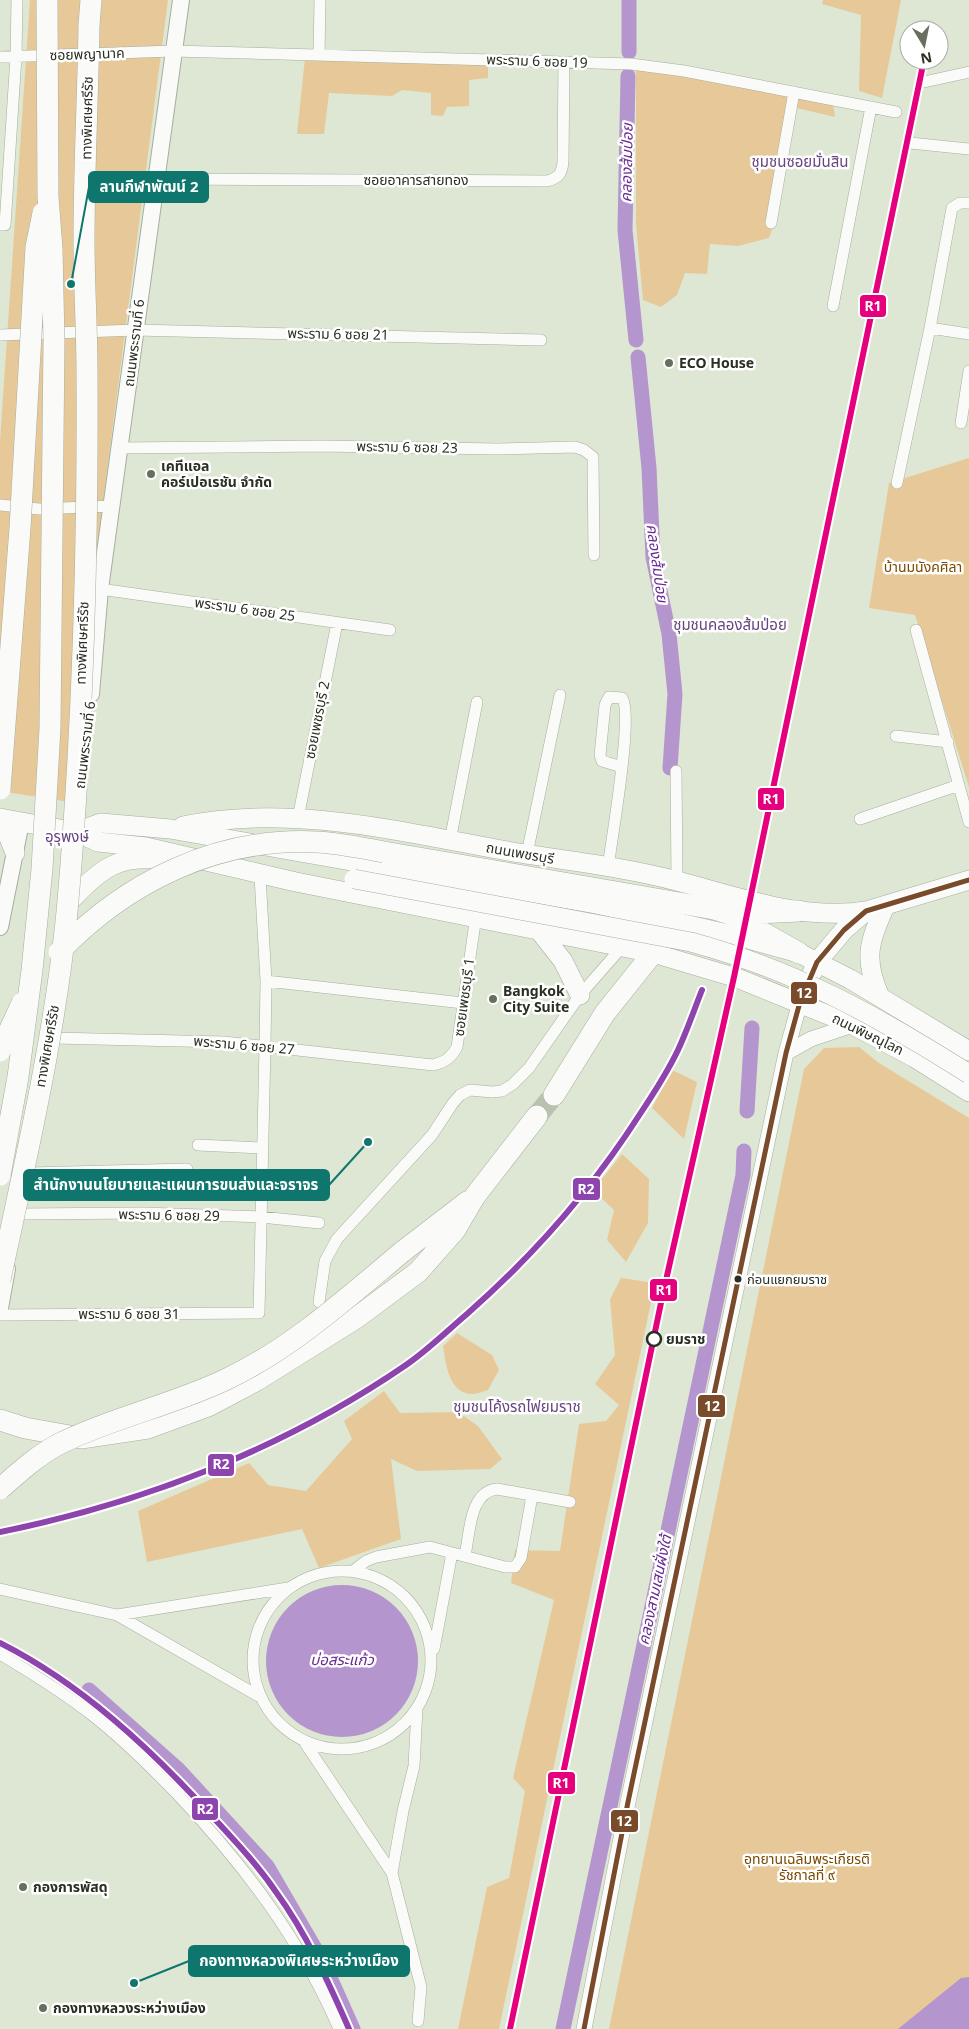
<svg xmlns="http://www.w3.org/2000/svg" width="969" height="2029" viewBox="0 0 969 2029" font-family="'Noto Sans','Noto Sans Thai',sans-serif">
  <rect width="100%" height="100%" fill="#dde7d3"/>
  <path fill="#e7c999" d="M30 0H168L103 502 69 802 0 791V441Z
    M823 0H901L882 98 859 91 861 15 822 4Z
    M305 58 488 63V78L469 80V106L447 107 443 116 431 115V93L402 90 392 96 329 93 324 134H297Z
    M636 68 833 104 835 117 792 107 779 212 769 238 738 246 710 244 707 274 685 273 677 295 661 307 643 300 636 224Z
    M969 458V787L915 615 869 608 889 483Z
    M859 1047 879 1063 969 1118V2029H609L804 1069 824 1048Z
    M672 1070 697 1082 684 1139 652 1108Z
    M622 1154 649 1179 648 1223 626 1262 607 1240 614 1210 593 1190Z
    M621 1278 655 1283 499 2029H458L487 1887 509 1878 525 1791 513 1778 554 1600 511 1583 515 1550 560 1551 579 1424 606 1421 619 1405 595 1384 615 1355 610 1299Z
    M457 1333 492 1355 499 1370 488 1390C484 1391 477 1394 472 1394 448 1393 446 1363 443 1346Z
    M384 1391 400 1413 458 1412 478 1426 502 1459 490 1469 417 1471 391 1459 401 1539 319 1568 302 1529 147 1562 138 1511 249 1463 268 1485 306 1491 352 1439 344 1421Z"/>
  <path fill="#b495cd" d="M266 1661a76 76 0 1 1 152 0a76 76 0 1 1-152 0Z
    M969 1977V2029H898L961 1978Z"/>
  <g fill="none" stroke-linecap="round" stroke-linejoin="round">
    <path stroke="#b495cd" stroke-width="15" d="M629 52V0
      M628 76 625 230 636 340
      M638 357 649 468 653 557 669 634 675 694 670 768
      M747 1111 752 1028
      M89 1690 178 1769 267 1866 324 1964 353 2029
      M563 2029 743 1175 744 1151"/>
    <path stroke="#b9c2af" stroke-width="21" stroke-dasharray="21 11" stroke-linecap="butt" d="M537 1116 554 1095"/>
    <defs>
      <path id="minor" d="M319 55 320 0
        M0 57 173 51 631 64 684 71 896 112
        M924 82 969 72
        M910 143 969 149
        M156 179 547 181C559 178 562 173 563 162L564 62
        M771 223 794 92
        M0 225H5L16 57 17 0
        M833 306 871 107
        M930 328 969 334
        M0 335 136 330 541 340
        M961 423 969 371
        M120 448 321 446 497 449 575 447 584 450 593 457 594 555
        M897 483 930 328 952 208 960 203H969
        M0 505 39 509 112 506
        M100 589 390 630
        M916 630 969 822
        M896 736 948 742
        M676 771 677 880
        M298 818 337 623
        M860 819 959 785
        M450 841 477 702
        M527 854 560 695
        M608 868C611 842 634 714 622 698L609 697 605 705 600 755 602 761 622 767
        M266 981 463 1003
        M54 1038 224 1042 433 1065C445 1062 451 1058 457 1047L476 916
        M198 1145 261 1148
        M29 1173 187 1169
        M19 1214 143 1213 261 1217 319 1223
        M319 1302 325 1261 337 1239 432 1135 453 1103 460 1095 470 1090 492 1092 502 1091 513 1084 529 1068 580 995 622 947
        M0 1315 259 1313 265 1046 266 981 260 876
        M465 1555C470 1534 469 1492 497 1489L570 1502
        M253 1660a89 89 0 1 1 178 0a89 89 0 1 1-178 0Z
        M353 1571 366 1561 376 1557 430 1547 505 1567H515L521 1558 532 1496
        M0 1589 117 1615 262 1698
        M117 1615 288 1588
        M434 1649 452 1553
        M0 1654C32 1673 63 1692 92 1715 123 1739 151 1767 178 1795 244 1865 301 1940 339 2029
        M303 1740 392 1873 421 1987 418 2021
        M392 1873 403 1811 414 1766 417 1708"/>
      <path id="tertiary" d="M786 1053 811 1039 853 1025
        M584 2029 628 1802 786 1053 800 1002"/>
      <path id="secondary" d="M91 694 100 589 181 0
        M0 927 21 822
        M0 1308 7 1269"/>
      <path id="primary" d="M0 818 76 832 98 842 146 847 296 882 653 953 737 978 853 1025 915 1058 969 1092
        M1 818 15 853
        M183 826C292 803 406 833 513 852 568 861 624 867 677 881 739 897 802 921 866 911
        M76 832 101 823 170 829 596 904 741 937 799 953 850 979 969 1051
        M73 898C100 869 120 854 161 860
        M538 929 563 961 580 995
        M812 973 817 962 844 930 866 911 969 880
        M880 997C863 958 869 943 885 906"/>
      <path id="motorway" d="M89 25 91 0
        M384 852 714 909 730 914 799 953
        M731 914 799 911
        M554 1095 605 1013 653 953
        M402 1252 467 1202
        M0 1420 25 1428 81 1438 148 1428 208 1406 257 1380 356 1318 418 1272 455 1230 475 1196 537 1116"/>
    </defs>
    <use href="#minor" stroke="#a7ae9f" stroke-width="12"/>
    <use href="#tertiary" stroke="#a7ae9f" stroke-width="16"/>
    <use href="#secondary" stroke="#a7ae9f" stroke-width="18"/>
    <use href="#primary" stroke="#a7ae9f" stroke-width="20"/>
    <use href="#motorway" stroke="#a7ae9f" stroke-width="22"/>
    <use href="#minor" stroke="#fafbf8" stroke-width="11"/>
    <use href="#tertiary" stroke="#fafbf8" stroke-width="15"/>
    <use href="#secondary" stroke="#fafbf8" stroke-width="16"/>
    <use href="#primary" stroke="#fafbf8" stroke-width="19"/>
    <use href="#motorway" stroke="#fafbf8" stroke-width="21"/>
    <defs>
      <path id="primary-bridge" d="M354 879 691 942C797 971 877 1016 969 1074"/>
      <path id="motorway-bridge" d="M0 789 20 528 36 247 43 213
        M59 952C126 882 217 837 316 842 339 843 362 848 384 852
        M0 1051 22 1003
        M0 1175 18 1077 32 970 42 869 50 728 54 341 52 249 48 197 47 0
        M0 1280C26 1158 55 1036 67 912 83 733 88 553 87 373 87 329 84 285 84 240 84 168 88 96 89 25
        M0 1489C18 1473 39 1454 61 1443 114 1417 173 1405 227 1379 292 1348 347 1298 402 1252"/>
    </defs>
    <use href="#primary-bridge" stroke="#a7ae9f" stroke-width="20" stroke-linecap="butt"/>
    <use href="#motorway-bridge" stroke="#a7ae9f" stroke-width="22" stroke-linecap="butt"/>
    <use href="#primary-bridge" stroke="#fafbf8" stroke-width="19"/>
    <use href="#motorway-bridge" stroke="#fafbf8" stroke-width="21"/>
    <defs>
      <path id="bus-1" d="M584 2029 628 1802 786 1053 800 1002 817 962 844 930 866 911 969 880"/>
    </defs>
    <use href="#bus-1" stroke="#fff" stroke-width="9"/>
    <use href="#bus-1" stroke="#7a4b2a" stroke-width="5"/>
    <defs>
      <path id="rail-1" d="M510 2029 662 1298 734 977 924 60"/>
      <path id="rail-2" d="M0 1532C144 1503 285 1448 406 1365 428 1350 447 1331 467 1314 534 1255 592 1189 640 1114 654 1093 667 1073 678 1050 687 1031 694 1010 702 990
        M0 1643C81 1684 149 1747 210 1814 233 1839 257 1864 276 1892 306 1933 329 1983 349 2029"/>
    </defs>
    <use href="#rail-1" stroke="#fff" stroke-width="10"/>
    <use href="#rail-2" stroke="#fff" stroke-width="10"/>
    <use href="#rail-1" stroke="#e5007d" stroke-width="6"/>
    <use href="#rail-2" stroke="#8e44ad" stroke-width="6"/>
  </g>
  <g fill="#686f5f" stroke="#fff" stroke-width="2">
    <circle cx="669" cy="363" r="5"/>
    <circle cx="151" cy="474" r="5"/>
    <circle cx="493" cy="999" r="5"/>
    <circle cx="23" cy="1887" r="5"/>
    <circle cx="43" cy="2008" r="5"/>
  </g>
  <circle fill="#292f21" stroke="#fff" stroke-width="2" cx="738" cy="1279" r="4.5"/>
  <circle fill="#fff" stroke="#292f21" stroke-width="2.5" cx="654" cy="1339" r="7"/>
  <g text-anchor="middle" stroke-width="5" stroke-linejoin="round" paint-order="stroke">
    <g font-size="13" fill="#292f21" stroke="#fff" text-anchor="start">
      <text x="747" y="1284">ก่อนแยกยมราช</text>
    </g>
    <g font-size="14" fill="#292f21" stroke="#fff">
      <text transform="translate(87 54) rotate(-2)" y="5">ซอยพญานาค</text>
      <text transform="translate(537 61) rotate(2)" y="5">พระราม 6 ซอย 19</text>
      <text transform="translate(87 118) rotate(-89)" y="5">ทางพิเศษศรีรัช</text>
      <text x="416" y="185">ซอยอาคารสายทอง</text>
      <text transform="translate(338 334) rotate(1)" y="5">พระราม 6 ซอย 21</text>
      <text transform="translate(134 343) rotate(-83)" y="5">ถนนพระรามที่ 6</text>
      <text transform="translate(407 447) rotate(1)" y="5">พระราม 6 ซอย 23</text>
      <text transform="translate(245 609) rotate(8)" y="5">พระราม 6 ซอย 25</text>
      <text transform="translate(82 643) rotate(-88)" y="5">ทางพิเศษศรีรัช</text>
      <text transform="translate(317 720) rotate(-79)" y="5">ซอยเพชรบุรี 2</text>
      <text transform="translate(85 745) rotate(-83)" y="5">ถนนพระรามที่ 6</text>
      <text transform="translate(520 853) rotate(10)" y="5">ถนนเพชรบุรี</text>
      <text transform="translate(464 997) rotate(-82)" y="5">ซอยเพชรบุรี 1</text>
      <text transform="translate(868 1034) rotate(26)" y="5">ถนนพิษณุโลก</text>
      <text transform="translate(244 1045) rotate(5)" y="5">พระราม 6 ซอย 27</text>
      <text transform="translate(47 1046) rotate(-80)" y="5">ทางพิเศษศรีรัช</text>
      <text transform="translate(169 1215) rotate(1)" y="5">พระราม 6 ซอย 29</text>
      <text x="129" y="1319">พระราม 6 ซอย 31</text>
    </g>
    <g font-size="14" font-weight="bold" fill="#292f21" stroke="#fff" text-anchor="start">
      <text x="679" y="368">ECO House</text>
      <text x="161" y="471">เคทีแอล<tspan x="161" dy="16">คอร์เปอเรชัน จำกัด</tspan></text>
      <text x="503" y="996">Bangkok<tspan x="503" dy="16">City Suite</tspan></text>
      <text x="33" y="1892">กองการพัสดุ</text>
      <text x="53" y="2013">กองทางหลวงระหว่างเมือง</text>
    </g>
    <g font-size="14" fill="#7a4a00" stroke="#fff">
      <text x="923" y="572">บ้านมนังคศิลา</text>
      <text x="807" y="1864">อุทยานเฉลิมพระเกียรติ<tspan x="807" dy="16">รัชกาลที่ ๙</tspan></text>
    </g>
    <g font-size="14" font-weight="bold" fill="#292f21" stroke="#fff" text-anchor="start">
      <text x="666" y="1344">ยมราช</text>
    </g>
    <g font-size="15" fill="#664580" stroke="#fff">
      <text x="800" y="167">ชุมชนซอยมั่นสิน</text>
      <text x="730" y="630">ชุมชนคลองส้มป่อย</text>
      <text x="67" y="842">อุรุพงษ์</text>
      <text x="517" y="1412">ชุมชนโค้งรถไฟยมราช</text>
    </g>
    <g font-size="15" font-style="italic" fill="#692993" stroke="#fff">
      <text transform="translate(627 163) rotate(-89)" y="5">คลองส้มป่อย</text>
      <text transform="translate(657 563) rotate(82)" y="5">คลองส้มป่อย</text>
      <text transform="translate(655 1590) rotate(-78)" y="5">คลองสามเสนฝั่งใต้</text>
      <text x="342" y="1665">บ่อสระแก้ว</text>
    </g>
  </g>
  <path fill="none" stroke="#0f766e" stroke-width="2" d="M71 284L89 187M368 1142L329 1185M134 1983L189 1961"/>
  <g fill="#0f766e" stroke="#fff" stroke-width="2">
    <circle cx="71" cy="284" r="5"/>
    <circle cx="368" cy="1142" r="5"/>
    <circle cx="134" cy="1983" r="5"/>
  </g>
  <g fill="#0f766e" stroke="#0f766e" stroke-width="2">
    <rect x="89" y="172" width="119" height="30" rx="5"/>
    <rect x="24" y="1170" width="305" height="30" rx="5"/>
    <rect x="189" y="1946" width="220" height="30" rx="5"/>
  </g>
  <g font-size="15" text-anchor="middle" font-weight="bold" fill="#fff">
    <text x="149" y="192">ลานกีฬาพัฒน์ 2</text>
    <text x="176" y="1190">สำนักงานนโยบายและแผนการขนส่งและจราจร</text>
    <text x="299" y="1966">กองทางหลวงพิเศษระหว่างเมือง</text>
  </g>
  <g stroke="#fff" stroke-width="2">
    <rect x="859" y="294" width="28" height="24" rx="5" fill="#e5007d"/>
    <rect x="757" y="787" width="28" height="24" rx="5" fill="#e5007d"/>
    <rect x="790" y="981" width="28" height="24" rx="5" fill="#7a4b2a"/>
    <rect x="572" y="1177" width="29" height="24" rx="5" fill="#8e44ad"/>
    <rect x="649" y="1278" width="29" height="24" rx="5" fill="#e5007d"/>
    <rect x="697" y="1394" width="29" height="24" rx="5" fill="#7a4b2a"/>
    <rect x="207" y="1453" width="28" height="24" rx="5" fill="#8e44ad"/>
    <rect x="547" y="1771" width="29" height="24" rx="5" fill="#e5007d"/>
    <rect x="191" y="1797" width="28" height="24" rx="5" fill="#8e44ad"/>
    <rect x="610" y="1809" width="29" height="24" rx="5" fill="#7a4b2a"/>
  </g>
  <g font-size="14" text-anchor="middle" font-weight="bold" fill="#fff">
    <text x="873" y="311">R1</text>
    <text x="771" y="804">R1</text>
    <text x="804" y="998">12</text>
    <text x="586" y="1194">R2</text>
    <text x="664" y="1295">R1</text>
    <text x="712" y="1411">12</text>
    <text x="221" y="1469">R2</text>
    <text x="561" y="1788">R1</text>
    <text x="205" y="1814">R2</text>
    <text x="624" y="1826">12</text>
  </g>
  <g transform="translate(924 45) rotate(170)"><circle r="24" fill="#ffffff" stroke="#a9aca6"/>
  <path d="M0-4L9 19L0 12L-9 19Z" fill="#686f5f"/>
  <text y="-8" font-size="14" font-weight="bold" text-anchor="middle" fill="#292f21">N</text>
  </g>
</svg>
